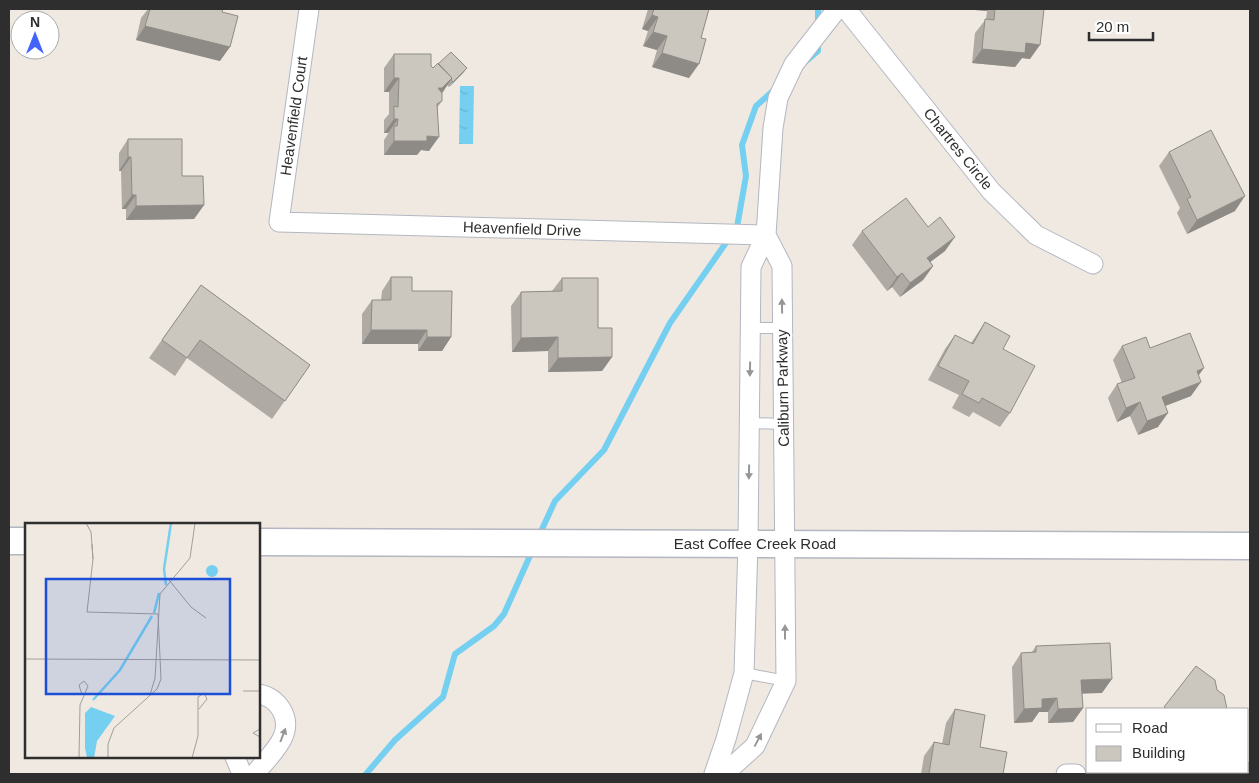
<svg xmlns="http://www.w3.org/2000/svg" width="1259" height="783" viewBox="0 0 1259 783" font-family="Helvetica,sans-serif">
  <defs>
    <pattern id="water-ripples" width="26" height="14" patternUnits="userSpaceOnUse" patternTransform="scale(1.25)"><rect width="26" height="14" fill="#75cff0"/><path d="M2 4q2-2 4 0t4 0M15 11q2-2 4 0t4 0" fill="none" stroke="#66b2ce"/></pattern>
  </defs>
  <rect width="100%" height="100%" fill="#efe9e1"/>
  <path fill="url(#water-ripples)" d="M460 86H474L473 144H459Z"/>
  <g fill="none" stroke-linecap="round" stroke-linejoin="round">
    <path stroke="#75cff0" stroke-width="6" d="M818 9V25
      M804 63 818 51V40
      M538 538 555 501 604 450 670 323 737 227 746 176 742 145 756 106 774 90
      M366 774 395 740 443 697 455 654 494 626 504 614 533 549"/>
    <defs>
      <path id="lane" d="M751 328H782
        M750 423 784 424
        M744 673 786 681"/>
      <path id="street" d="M309 9 279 222 766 235
        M846 9 991 191 1036 235 1093 264
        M235 757 242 774
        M255 774C268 756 297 735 281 709 276 701 269 696 259 694
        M714 774 726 739 744 673 748 544 751 267 766 235 773 128 778 98 794 64 837 9
        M724 774 755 746 786 681 782 266 766 235
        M1066 774H1076"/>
      <path id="secondary" d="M9 541H26
        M259 542 1250 546"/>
    </defs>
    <use href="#lane" stroke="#b4b7c1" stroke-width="12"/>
    <use href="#street" stroke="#b4b7c1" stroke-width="21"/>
    <use href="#secondary" stroke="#b4b7c1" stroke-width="29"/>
    <use href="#lane" stroke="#fff" stroke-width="10"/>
    <use href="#street" stroke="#fff" stroke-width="19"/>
    <use href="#secondary" stroke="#fff" stroke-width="26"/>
  </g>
  <path fill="#afaba4" d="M148 9H223L222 12 220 61 136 40 141 18Z
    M648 9H709L689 78 652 67 657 50 643 46 648 31 642 29Z
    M963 9H1044L1030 59 1022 58 1015 67 972 63 975 33 986 19 987 11Z
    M394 54 431 66 433 68H467L463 73 449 87 447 85 442 92V101L437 108 429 151 421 150 417 155H384V140L388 134V133H384V120L389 114V92H384V68Z
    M128 139 182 176 204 205 194 219 126 220V209H122L121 171H119V153Z
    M1169 152 1235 211 1187 234 1177 213 1180 208 1159 166Z
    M862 231 945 251 930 262 933 266 923 280 900 297 892 287 887 291 852 245Z
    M391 277 412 291 451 337 442 351H418V344H362V314L372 300H381L382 291Z
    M562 278 598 328 612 357 602 371 548 372V351L512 352 511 306 521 292 552 291Z
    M201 285 310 365 272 419 187 358 175 376 149 358Z
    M985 322 1003 349 1010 413 1000 427 973 412 969 417 952 408 959 395 928 380 945 349 955 335 971 343Z
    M1122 346 1150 348 1198 375 1191 396 1165 406 1158 427 1138 435 1130 416 1117 422 1108 398 1117 384 1122 383 1113 360Z
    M1036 646 1102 693H1082L1083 708 1073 722 1048 723V712H1039L1032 722 1014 723 1012 667 1021 653 1032 652Z
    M955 709 980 747 1003 774H921L924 756 934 742 942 744 946 723Z
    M1163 772H1248L1250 774H1163Z"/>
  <path fill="#8e8b86" d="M963 9H988L987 11Z
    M652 15 658 17 648 31 642 29Z
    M145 26 230 47 220 61 136 40Z
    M653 32 667 36 657 50 643 46Z
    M1026 43 1040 45 1030 59 1022 58 1015 67 972 63 982 49Z
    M662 53 699 64 689 78 652 67Z
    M467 68 463 73 449 87 453 82Z
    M394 78H399L389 92H384Z
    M452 78 443 92 433 102 438 88Z
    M394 119H398L388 133H384Z
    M427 136 439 137 429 151 421 150 417 155H384L394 141Z
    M128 157H131L121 171H119Z
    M132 195H136L126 209H122Z
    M1245 196 1235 211 1187 234 1197 220Z
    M204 205 194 219 126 220 136 206Z
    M955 237 945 251 917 272 927 258Z
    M933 266 923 280 900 297 910 283Z
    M902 273 892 287 887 291 897 277Z
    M371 330H427L418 344H362Z
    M427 337H451L442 351H418Z
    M558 337 548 351 512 352 521 338Z
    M612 357 602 371 548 372 558 358Z
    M1204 368 1194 382 1197 371Z
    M1201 382 1191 396 1152 411 1162 397Z
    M1140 402 1130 416 1117 422 1126 408Z
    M1168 413 1158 427 1138 435 1147 421Z
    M1112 679 1102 693 1072 694 1081 680Z
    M1057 698 1048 712H1039L1032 722 1014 723 1024 709 1042 699Z
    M1083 708 1073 722 1048 723 1058 709Z"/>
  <path fill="#cbc7bf" stroke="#8e8b86" d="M150 9H223L222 12 238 16 230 47 145 26Z
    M654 9H709L701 38 706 39 699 64 662 53 667 36 653 32 658 17 652 15Z
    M995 9H1044L1040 45 1026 43 1025 53 982 49 985 19 994 20Z
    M451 52 467 68 453 82 451 80 452 78 438 64Z
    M394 54H431V66L433 68 438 63 452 78 442 88H438L442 93V101L437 104 439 137 427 136V141H394V126H397L398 119H394V106L398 107 399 78H394Z
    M1211 130 1245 196 1197 220 1187 199 1191 197 1169 152Z
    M128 139H182V176H203L204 205 136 206V195H132L131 157H128Z
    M906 198 928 227 940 217 955 237 927 258 933 266 910 283 902 273 897 277 862 231Z
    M391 277H412V291H452L451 337H427V330H371L372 300H391Z
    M562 278H598V328H612V357L558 358V337L521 338V292L562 291Z
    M201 285 310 365 285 401 200 340 187 358 162 340Z
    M985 322 1010 336 1003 349 1035 366 1010 413 982 398 979 403 962 394 969 381 938 366 955 335 973 344Z
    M1190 333 1204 368 1197 371 1201 382 1162 397 1168 413 1147 421 1140 402 1126 408 1117 384 1135 378 1122 346 1146 337 1150 348Z
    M1110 643 1112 679 1081 680 1083 708 1058 709 1057 698 1042 699V708L1024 709 1021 653 1036 652V646Z
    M1196 666 1215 680 1217 690 1224 695 1227 709H1168L1164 707Z
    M955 709 985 715 980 747 1007 752 1003 774H929L934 742 949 745Z
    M1250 762V774H1184L1180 772H1248V763Z"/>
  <defs><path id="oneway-solid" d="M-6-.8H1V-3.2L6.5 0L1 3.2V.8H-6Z" transform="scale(1.25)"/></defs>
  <g fill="#969696">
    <use href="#oneway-solid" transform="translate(782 306) rotate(-91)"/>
    <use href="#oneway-solid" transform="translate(750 369) rotate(91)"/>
    <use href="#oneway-solid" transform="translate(749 472) rotate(91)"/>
    <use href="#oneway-solid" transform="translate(785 632) rotate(-90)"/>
    <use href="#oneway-solid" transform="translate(283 735) rotate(-69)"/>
    <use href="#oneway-solid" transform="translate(758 740) rotate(-62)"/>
  </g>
  <g text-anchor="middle" stroke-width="4.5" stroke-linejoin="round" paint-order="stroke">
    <g font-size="15" fill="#2e2e2e" stroke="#fff">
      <text transform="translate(294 116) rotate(-82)" y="5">Heavenfield Court</text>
      <text transform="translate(958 149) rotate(51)" y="5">Chartres Circle</text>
      <text transform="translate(522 229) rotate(2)" y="5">Heavenfield Drive</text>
      <text transform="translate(783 388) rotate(-91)" y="5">Caliburn Parkway</text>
      <text x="755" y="549">East Coffee Creek Road</text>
    </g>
  </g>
  <g transform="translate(25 523)">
    <rect width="235" height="235" fill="#efe9e1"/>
    <path d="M181 48a6 6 0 1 1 12 0a6 6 0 1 1-12 0ZM66 184 90 193 72 218 69 235H62L60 225V190Z" fill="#75cff0"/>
    <path fill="none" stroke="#75cff0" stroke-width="2.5" d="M141 62 139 46 146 0M129 90 134 70M68 177 95 147 127 93"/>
    <path fill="none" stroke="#a29e99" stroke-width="1" d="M61 0 66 9 68 36 62 89 133 91M235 19V86M67 21 68 36M144 57 166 84 181 95M0 136 235 137M218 168H235M125 172 130 155 135 71 165 35 170 0M235 206 228 210 235 214M54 235 55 182 63 163 59 158 54 162 57 172M83 235V221L89 205 132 166 136 156 133 91M167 235 173 213V174L179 170 182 176 174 186"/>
    <path fill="#1d4ed8" fill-opacity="0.15" stroke="#1d4ed8" stroke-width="2.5" d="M21 56H205V171H21Z"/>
    <rect width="235" height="235" fill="none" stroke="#2e2e2e" stroke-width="2.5"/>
  </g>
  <rect width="1259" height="783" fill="none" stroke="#2e2e2e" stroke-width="20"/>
  <rect x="1086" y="708" width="162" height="65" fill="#ffffff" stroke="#ababab"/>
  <rect x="1096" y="724" width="25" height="8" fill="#ffffff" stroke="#ababab"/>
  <text x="1132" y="733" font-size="15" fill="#2e2e2e">Road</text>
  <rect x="1096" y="746" width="25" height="15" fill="#cbc7bf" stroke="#ababab"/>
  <text x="1132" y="758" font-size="15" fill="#2e2e2e">Building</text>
  <g transform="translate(35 35)"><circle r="24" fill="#ffffff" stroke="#ababab"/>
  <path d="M0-4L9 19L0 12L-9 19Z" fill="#4264fb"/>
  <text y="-8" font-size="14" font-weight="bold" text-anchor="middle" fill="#2e2e2e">N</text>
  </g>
  <path d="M1089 32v8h64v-8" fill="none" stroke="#2e2e2e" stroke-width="2.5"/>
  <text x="1096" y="32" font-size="15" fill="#2e2e2e" stroke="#ffffff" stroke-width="4" paint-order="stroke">20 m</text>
</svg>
